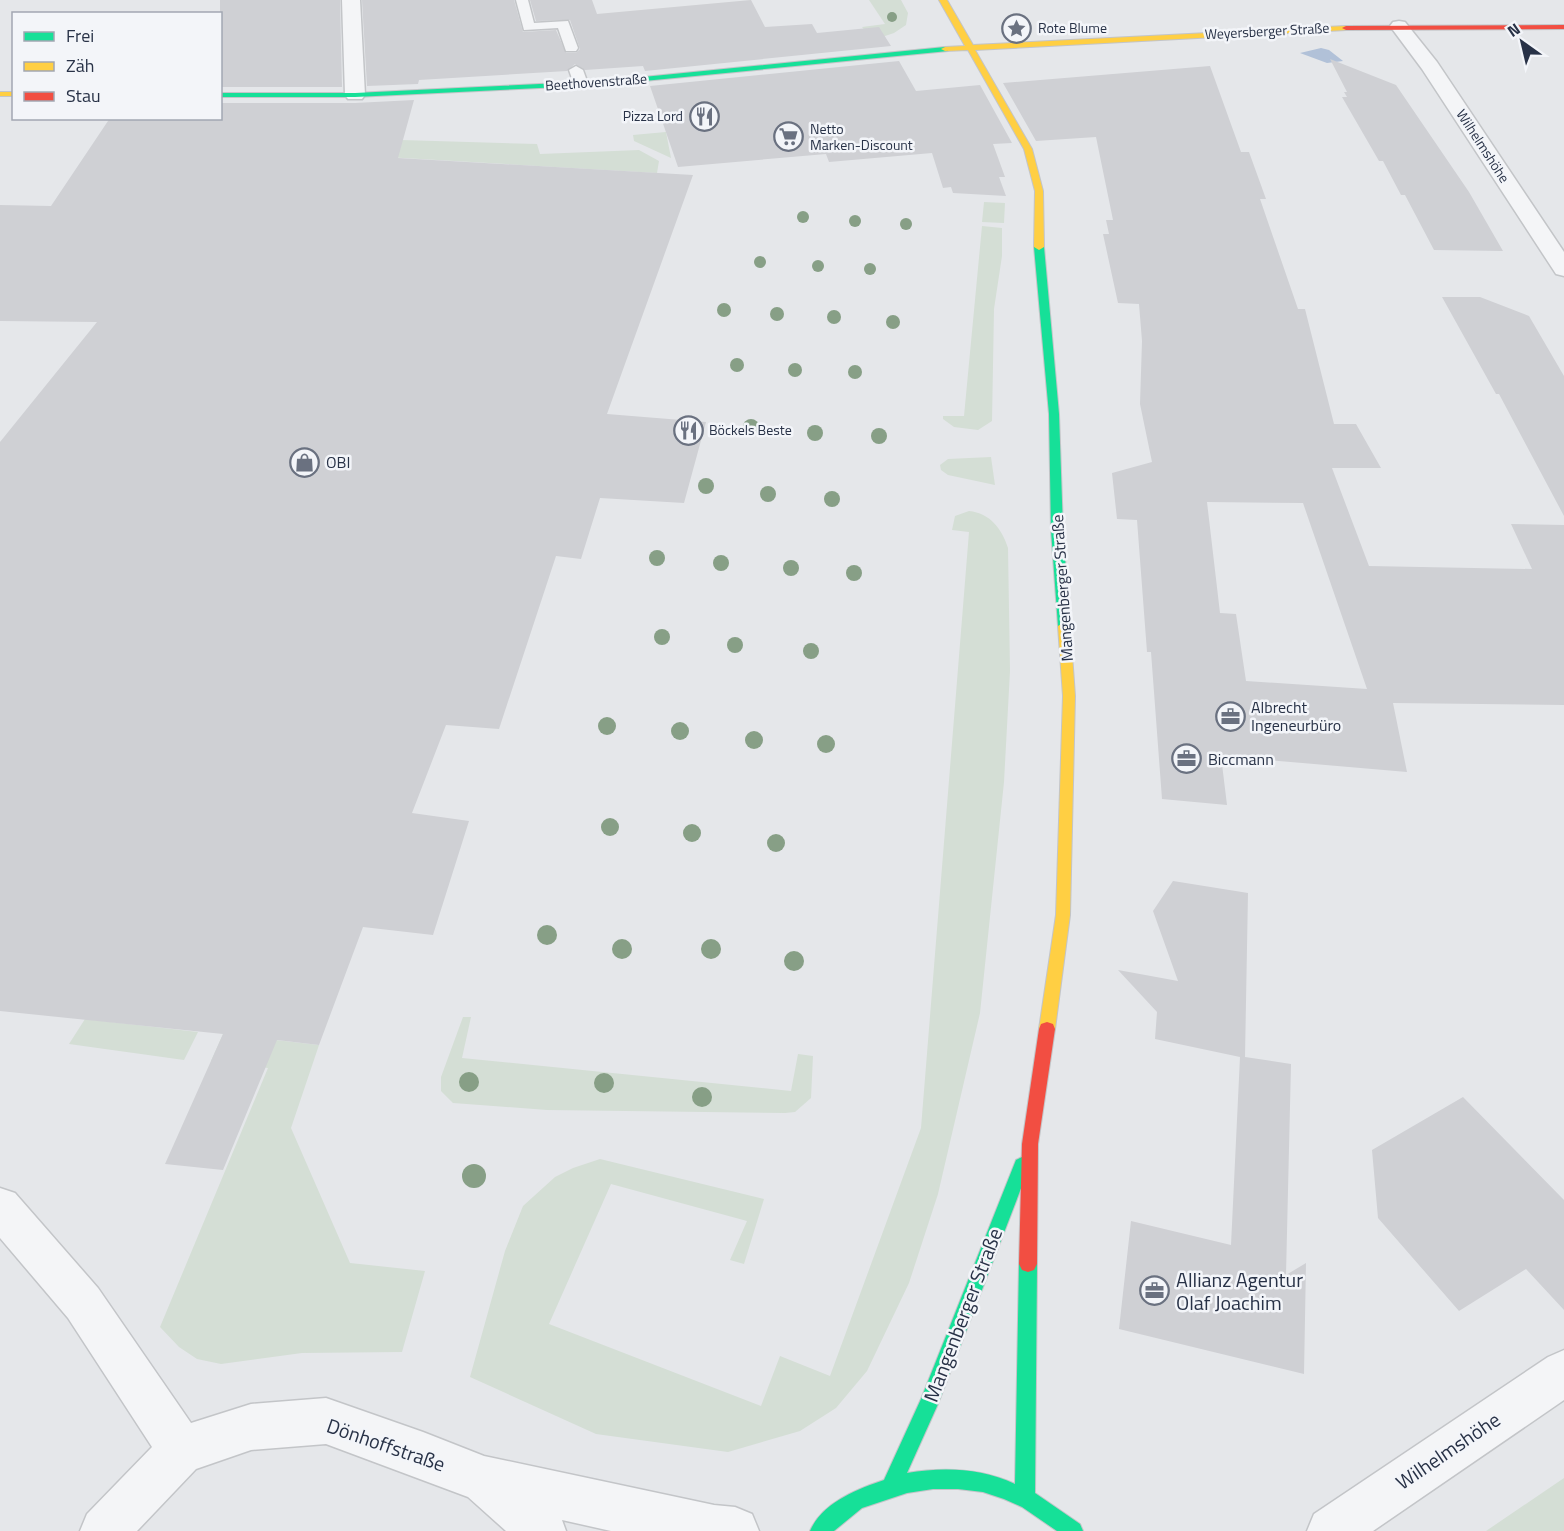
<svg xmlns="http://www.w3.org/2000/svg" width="1564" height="1531" viewBox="0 0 1564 1531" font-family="'Titillium Web',sans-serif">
  <rect width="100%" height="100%" fill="#e5e7ea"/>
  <path fill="#d4ded5" d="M869 0H901L908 13 906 25 894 33 873 40 862 27 885 24Z
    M666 132 671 158 634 141 633 135Z
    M301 137 537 144 540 154 639 150 659 161 657 173 335 154Z
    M984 202 1005 203 1004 223 982 222Z
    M982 226 1002 228V256L994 309 992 421 978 430 954 427 943 419V416H964Z
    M991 457 995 485 948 475 941 470 940 465 948 459Z
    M969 511C990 513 1002 529 1008 548L1010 671 1004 782 980 1013 938 1194 909 1283 867 1371 836 1408 800 1431 728 1452 596 1434 470 1377 505 1251 523 1206 555 1177 573 1168 600 1159 764 1199 744 1264 730 1260 747 1221 611 1184 549 1324 761 1406 780 1356 830 1376 921 1128 969 532 952 530 955 516Z
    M463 1017H471L462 1058 791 1091 798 1054 813 1056 811 1098 795 1112 785 1113 547 1110 453 1103 441 1091V1077Z
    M85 1019 198 1032 184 1060 69 1044Z
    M223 1034 319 1045 291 1128 350 1263 425 1271 402 1352 302 1353 221 1364 197 1359 179 1347 160 1327 268 1068 211 1061Z
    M1564 1478V1531H1486Z"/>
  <path fill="#b1c1d8" d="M1321 48 1329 50 1343 61 1327 63 1300 53Z"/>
  <path fill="#cfd0d4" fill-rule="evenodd" d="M220 0H340L342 87H220Z
    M362 0H514L523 32 556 30 566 53H576L580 49 570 20 536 21 530 0H592L597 14 751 0 765 27 812 24 817 33 879 27 891 46 645 71 643 66 585 70 575 64 567 71 419 80 418 84 367 86Z
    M1330 59 1396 85 1469 192 1503 251 1434 250 1405 195H1401L1383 161H1379L1342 97H1347L1344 92H1347Z
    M899 61 916 91 980 85 1012 143 993 144 1005 177H999L1006 196 953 193 951 187 943 188 932 153 829 162 826 154 678 167 650 86Z
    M1210 66 1241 152H1249L1266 199H1260L1298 309H1305L1334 424H1356L1381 468H1332L1369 566 1532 569 1511 524 1564 525V705L1393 703 1407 772 1221 756 1227 805 1162 799 1151 652H1147L1137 520 1117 519 1112 473 1152 462 1140 404 1142 341 1139 304 1118 303 1103 234H1109L1106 220H1113L1096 137 1036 141 1003 83ZM1207 502 1303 503 1367 689 1246 681 1236 614 1220 613Z
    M414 100 398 158 693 175 607 414 706 422 684 503 600 498 581 559 556 556 499 729 446 725 412 813 469 821 433 935 363 927 319 1045 277 1040 223 1170 165 1164 223 1034 0 1011V442L97 322 0 321V205L51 206 110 118H220V103H355Z
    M1442 297H1480L1529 316 1564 376V516L1499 394H1496Z
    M1173 881 1248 893 1245 1057 1291 1064 1286 1275 1306 1263 1304 1374 1119 1329 1131 1221 1231 1245 1240 1057 1155 1039 1157 1012 1118 970 1178 981 1153 911Z
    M1463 1097 1564 1200V1310L1526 1269 1459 1311 1378 1218 1372 1150Z"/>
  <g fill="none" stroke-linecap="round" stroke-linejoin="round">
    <defs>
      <path id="lane" d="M516 0H528L534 23 568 21 578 48 576 51H566L558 28 524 30Z
        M576 66 583 70 588 84 586 87 581 88 574 84 569 70Z"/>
      <path id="street" d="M342 0H360L365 95 362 99H348L345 95Z
        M1399 21 1405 22 1437 62 1564 252V276L1556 274 1422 69 1390 26 1393 22Z
        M0 1188 15 1193 98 1288 191 1423 251 1404 326 1398 423 1432 484 1456 714 1505 735 1507 752 1514 759 1531H611L562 1520 566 1531H506L468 1497 326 1444 251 1450 196 1469 137 1531H80L87 1514 152 1447 68 1318 0 1238Z
        M1564 1350V1400L1373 1531H1307L1314 1514 1548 1357Z"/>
      <path id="fast" d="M945 47H948V51L603 85 355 97H220V93H355L603 81Z
        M1039 244 1044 247 1059 414 1063 530 1070 626 1064 630 1058 626 1051 530 1049 414 1034 247Z
        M1022 1157 1028 1160 1030 1165 938 1404 907 1473C944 1467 980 1468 1015 1484L1019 1264 1022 1258 1028 1256 1034 1258 1037 1264 1035 1493 1080 1524 1083 1531H1057L1022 1507 1004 1499 983 1492 958 1489H933L907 1493 862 1508 834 1531H810C822 1503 857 1489 884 1480L921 1399 1014 1165 1016 1160Z"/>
      <path id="slow" d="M939 0H947L973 45 1346 26 1350 28 1346 30 975 50 1032 149 1043 191 1044 247 1039 250 1034 247 1035 191 1024 149 968 50 945 51 941 49 945 47 965 46Z
        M0 92H14V96H0Z
        M1064 622 1070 626 1075 696 1070 915 1055 1029 1053 1034 1047 1036 1041 1034 1039 1029 1056 915 1063 696 1058 626Z"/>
      <path id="jam" d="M1564 25V29L1346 30 1342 28 1346 26Z
        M1047 1022 1053 1024 1055 1029 1038 1144 1037 1264 1034 1270 1028 1272 1022 1270 1019 1264 1022 1144 1039 1029 1041 1024Z"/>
    </defs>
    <use href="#lane" stroke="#c3c5c8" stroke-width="3"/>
    <use href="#street" stroke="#c3c5c8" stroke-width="3"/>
    <use href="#fast" stroke="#c3c5c8" stroke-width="2"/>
    <use href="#slow" stroke="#c3c5c8" stroke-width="2"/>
    <use href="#jam" stroke="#c3c5c8" stroke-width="2"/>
    <use href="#lane" fill="#f4f5f7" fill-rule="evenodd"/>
    <use href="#street" fill="#f4f5f7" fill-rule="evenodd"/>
    <use href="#fast" fill="#16e098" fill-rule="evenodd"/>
    <use href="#slow" fill="#ffcf43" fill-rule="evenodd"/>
    <use href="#jam" fill="#f24e42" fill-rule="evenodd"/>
  </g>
  <g fill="#879f86">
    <circle cx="892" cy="17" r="5"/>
    <circle cx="803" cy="217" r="6"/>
    <circle cx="855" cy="221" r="6"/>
    <circle cx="906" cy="224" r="6"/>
    <circle cx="760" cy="262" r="6"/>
    <circle cx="818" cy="266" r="6"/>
    <circle cx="870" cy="269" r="6"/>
    <circle cx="724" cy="310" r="7"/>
    <circle cx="777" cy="314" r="7"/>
    <circle cx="834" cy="317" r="7"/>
    <circle cx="893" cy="322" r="7"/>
    <circle cx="737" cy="365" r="7"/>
    <circle cx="795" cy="370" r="7"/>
    <circle cx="855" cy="372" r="7"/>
    <circle cx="751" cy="427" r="8"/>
    <circle cx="815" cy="433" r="8"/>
    <circle cx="879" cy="436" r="8"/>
    <circle cx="706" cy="486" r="8"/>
    <circle cx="768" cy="494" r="8"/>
    <circle cx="832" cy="499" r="8"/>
    <circle cx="657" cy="558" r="8"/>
    <circle cx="721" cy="563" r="8"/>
    <circle cx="791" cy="568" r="8"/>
    <circle cx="854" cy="573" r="8"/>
    <circle cx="662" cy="637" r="8"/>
    <circle cx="735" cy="645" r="8"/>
    <circle cx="811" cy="651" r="8"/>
    <circle cx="607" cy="726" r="9"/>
    <circle cx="680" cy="731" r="9"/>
    <circle cx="754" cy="740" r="9"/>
    <circle cx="826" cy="744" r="9"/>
    <circle cx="610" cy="827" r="9"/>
    <circle cx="692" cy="833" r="9"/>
    <circle cx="776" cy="843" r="9"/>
    <circle cx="547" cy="935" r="10"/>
    <circle cx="622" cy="949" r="10"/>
    <circle cx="711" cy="949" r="10"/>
    <circle cx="794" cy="961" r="10"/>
    <circle cx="469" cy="1082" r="10"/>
    <circle cx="604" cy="1083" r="10"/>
    <circle cx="702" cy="1097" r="10"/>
    <circle cx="474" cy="1176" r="12"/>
  </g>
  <defs>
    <symbol id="sight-ring" viewBox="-11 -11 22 22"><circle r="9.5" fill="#f3f5f9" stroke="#6a7180" stroke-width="1.5"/><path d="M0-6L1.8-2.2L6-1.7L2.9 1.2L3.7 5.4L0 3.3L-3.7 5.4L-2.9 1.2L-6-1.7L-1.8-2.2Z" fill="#6a7180"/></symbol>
    <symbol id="restaurant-ring" viewBox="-11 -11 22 22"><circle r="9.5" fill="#f3f5f9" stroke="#6a7180" stroke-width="1.5"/><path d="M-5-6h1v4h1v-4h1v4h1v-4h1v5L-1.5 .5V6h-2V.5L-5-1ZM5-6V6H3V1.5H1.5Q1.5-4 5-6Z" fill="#6a7180"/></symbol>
    <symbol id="supermarket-ring" viewBox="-11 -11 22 22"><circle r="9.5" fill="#f3f5f9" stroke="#6a7180" stroke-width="1.5"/><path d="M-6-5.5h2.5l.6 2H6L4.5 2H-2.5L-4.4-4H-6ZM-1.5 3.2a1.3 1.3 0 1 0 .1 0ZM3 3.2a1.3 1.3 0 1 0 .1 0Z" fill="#6a7180"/></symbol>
    <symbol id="shop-ring" viewBox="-11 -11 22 22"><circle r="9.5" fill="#f3f5f9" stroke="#6a7180" stroke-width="1.5"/><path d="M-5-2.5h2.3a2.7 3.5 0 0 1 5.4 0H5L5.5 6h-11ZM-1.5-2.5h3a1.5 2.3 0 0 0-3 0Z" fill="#6a7180"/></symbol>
    <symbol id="office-ring" viewBox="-11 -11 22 22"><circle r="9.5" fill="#f3f5f9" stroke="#6a7180" stroke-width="1.5"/><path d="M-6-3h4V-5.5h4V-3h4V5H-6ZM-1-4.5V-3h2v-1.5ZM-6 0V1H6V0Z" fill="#6a7180"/></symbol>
  </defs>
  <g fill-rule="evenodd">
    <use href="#sight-ring" x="1000" y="12" width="33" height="33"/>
    <use href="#restaurant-ring" x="688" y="100" width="33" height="33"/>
    <use href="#supermarket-ring" x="772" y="120" width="33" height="33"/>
    <use href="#restaurant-ring" x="672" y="414" width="33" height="33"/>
    <use href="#shop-ring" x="288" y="446" width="33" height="33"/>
    <use href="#office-ring" x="1214" y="700" width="33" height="33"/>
    <use href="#office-ring" x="1170" y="742" width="33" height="33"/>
    <use href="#office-ring" x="1138" y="1274" width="33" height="33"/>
  </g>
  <g text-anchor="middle" stroke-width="5" stroke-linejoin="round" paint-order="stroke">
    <g font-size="14" fill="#283247" stroke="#f3f5f9" text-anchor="start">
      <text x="1038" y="33">Rote Blume</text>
      <text x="683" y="121" text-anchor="end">Pizza Lord</text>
      <text x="810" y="134">Netto<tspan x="810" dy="16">Marken-Discount</tspan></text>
      <text x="709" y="435">Böckels Beste</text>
    </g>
    <g font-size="14" fill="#283247" stroke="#f3f5f9">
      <text transform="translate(1267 31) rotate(-3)" y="5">Weyersberger Straße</text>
      <text transform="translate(596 82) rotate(-4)" y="5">Beethovenstraße</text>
      <text transform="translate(1483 146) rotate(57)" y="5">Wilhelmshöhe</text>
    </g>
    <g font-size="16" fill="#283247" stroke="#f3f5f9" text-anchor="start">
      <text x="326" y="468">OBI</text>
      <text x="1251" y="713">Albrecht<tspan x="1251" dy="18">Ingeneurbüro</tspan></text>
      <text x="1208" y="765">Biccmann</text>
    </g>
    <g font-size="16" fill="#283247" stroke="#f3f5f9">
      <text transform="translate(1062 588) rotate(-94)" y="6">Mangenberger Straße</text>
    </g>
    <g font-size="20" fill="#283247" stroke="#f3f5f9" text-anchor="start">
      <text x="1176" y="1287">Allianz Agentur<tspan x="1176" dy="23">Olaf Joachim</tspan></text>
    </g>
    <g font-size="20" fill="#283247" stroke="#f3f5f9">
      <text transform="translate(963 1315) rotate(-69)" y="7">Mangenberger Straße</text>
      <text transform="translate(386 1445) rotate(19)" y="7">Dönhoffstraße</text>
      <text transform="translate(1448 1451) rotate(-34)" y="7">Wilhelmshöhe</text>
    </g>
  </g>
  <rect x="12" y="12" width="210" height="108" fill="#f3f5f9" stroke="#a2a7b2" stroke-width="1.5"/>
  <rect x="24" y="32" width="30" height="9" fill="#16e098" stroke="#a2a7b2" stroke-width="1.5"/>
  <text x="66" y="42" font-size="18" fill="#283247">Frei</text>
  <rect x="24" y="62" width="30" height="9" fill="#ffcf43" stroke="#a2a7b2" stroke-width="1.5"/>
  <text x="66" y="72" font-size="18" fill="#283247">Zäh</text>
  <rect x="24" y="92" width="30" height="9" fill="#f24e42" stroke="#a2a7b2" stroke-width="1.5"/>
  <text x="66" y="102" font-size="18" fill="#283247">Stau</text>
  <g transform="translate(1522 42) rotate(326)" stroke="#f3f5f9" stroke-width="4.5" paint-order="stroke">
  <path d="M0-4.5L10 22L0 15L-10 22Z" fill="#283247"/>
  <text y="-9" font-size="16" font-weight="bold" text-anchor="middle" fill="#283247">N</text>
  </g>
</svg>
